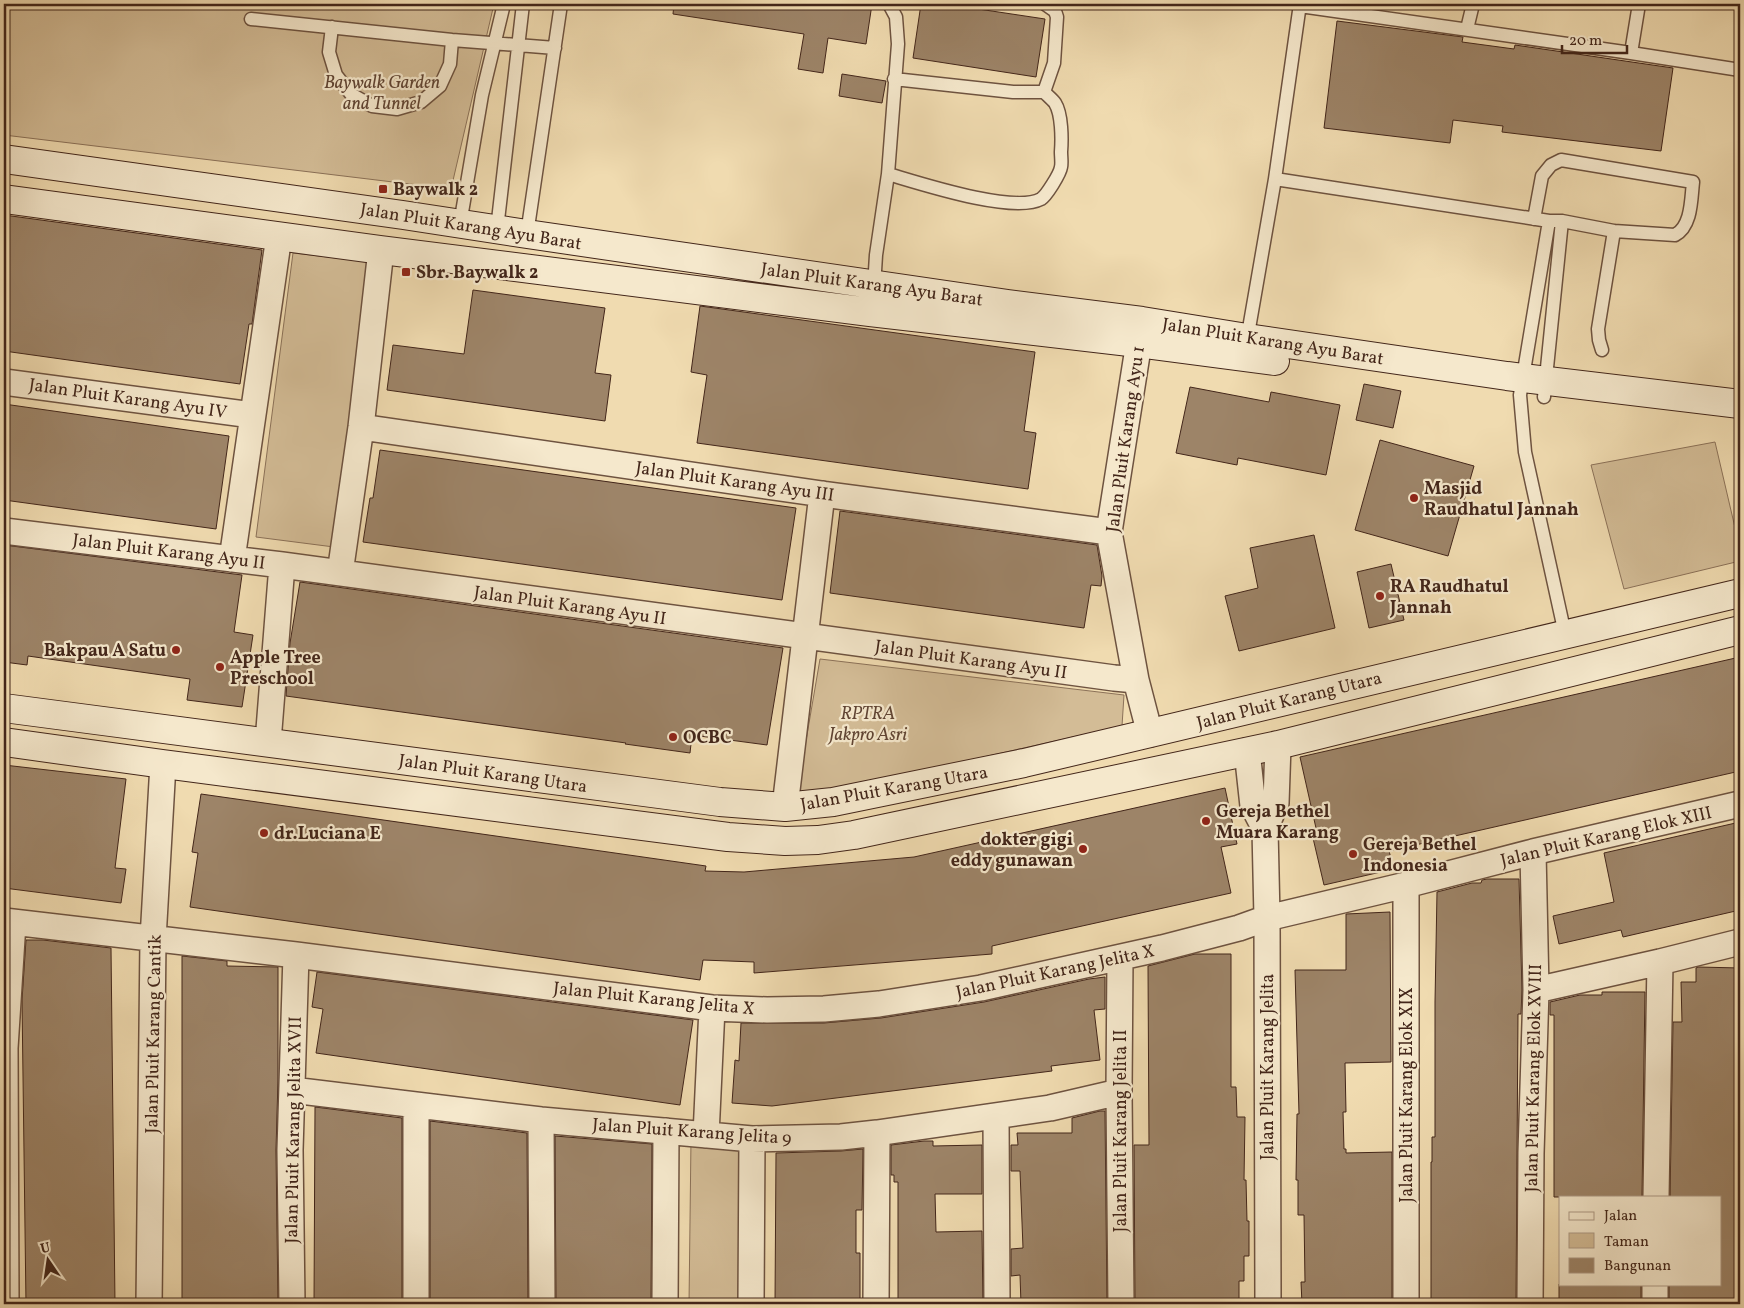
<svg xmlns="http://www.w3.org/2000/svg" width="1744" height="1308" viewBox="0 0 1744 1308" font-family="Vollkorn,serif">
  <rect width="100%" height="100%" fill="#f0dbb0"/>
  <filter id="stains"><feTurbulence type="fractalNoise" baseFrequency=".004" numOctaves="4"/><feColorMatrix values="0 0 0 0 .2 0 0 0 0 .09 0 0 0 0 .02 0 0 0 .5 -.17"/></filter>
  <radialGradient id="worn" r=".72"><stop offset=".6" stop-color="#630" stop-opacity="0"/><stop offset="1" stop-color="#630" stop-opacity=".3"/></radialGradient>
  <path fill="#d3bc96" stroke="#8b7158" d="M4 4H494L451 189 4 135Z
    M293 253 371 262 334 547 256 537Z
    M1715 442 1740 549V561L1624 589 1591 465Z
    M820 659 1124 695 1122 726 796 799Z
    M691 1139 762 1140 759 1304H689Z"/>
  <path fill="#9d8468" stroke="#43261a" d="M674 4H872L866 44 828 38 823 73 798 69 804 34 673 14Z
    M921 4H945L1045 19 1036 77 913 58Z
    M1337 21 1463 37 1462 42 1514 49 1515 45 1673 68 1661 151 1502 132 1503 126 1453 120 1450 143 1324 128Z
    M842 74 886 81 882 103 839 96Z
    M4 215 262 250 252 324H249L240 384 4 351Z
    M473 290 605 308 595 373 611 375 605 421 387 390 393 345 464 354Z
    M700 306 1035 352 1024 431 1036 433 1028 489 697 443 707 375 691 372Z
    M1364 384 1401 391 1393 428 1356 420Z
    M1190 387 1269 402 1271 392 1340 405 1326 475 1238 458 1237 465 1176 453Z
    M4 404 229 436 216 529 4 500Z
    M1380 440 1474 466 1448 556 1355 530Z
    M380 450 796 508 782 600 363 542 370 498H373Z
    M840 511 1097 545 1102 576 1101 586 1091 585 1084 628 830 593Z
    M1314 535 1335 628 1239 651 1225 596 1258 588 1250 548Z
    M4 545 242 575 234 632 253 635 242 707 187 700 190 679 28 656 27 665 4 662Z
    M1391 564 1404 620 1369 628 1357 572Z
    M300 582 783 648 767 745 692 735 690 753 625 744 626 743 286 696 290 643Z
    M1740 657V771L1389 851 1394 869 1324 885 1313 838 1318 837 1300 757Z
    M4 765 126 779 115 868 126 869 121 903 4 888Z
    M1225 788 1237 844 1221 847 1231 893 992 946V954L754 973V962L703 960 700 980 190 907 198 853 192 852 201 794 706 866 705 871 744 872 914 857Z
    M1740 822V910L1623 937 1621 930 1559 944 1553 916 1614 902 1604 853Z
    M1487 879H1519L1522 990 1521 1014H1518L1516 1304H1431V1162H1432V1137H1435V1002L1437 892 1472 883H1481L1482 880Z
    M1390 912 1391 1062 1345 1063 1346 1112H1343L1344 1149H1346V1153L1392 1152V1304H1302L1301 1282H1305L1304 1215H1298V1180H1296L1297 1114H1299L1295 970H1346V914Z
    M26 940H43L111 948 115 1304H26L22 1000Z
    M1195 954H1231V1087H1236L1237 1117H1245L1244 1180H1246L1247 1221H1249V1256H1244V1281H1239V1304H1135L1134 1145H1149L1148 966Z
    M182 956 227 961V966L278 967V1080L276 1150 278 1304H182Z
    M1698 967 1740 968V1304H1669V1284H1720V1197H1670L1673 1022H1682L1681 982H1696V968Z
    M317 972 693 1020 680 1105 316 1053 323 1009 312 1007Z
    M1105 977V1009L1094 1010 1100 1060 1051 1066 1052 1071 772 1106 732 1103 735 1060 739 1061 741 1023H824L881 1018 984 1002 1089 979Z
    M1602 992H1645L1642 1197H1554V1015H1550V1002L1580 995H1602Z
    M315 1107 402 1118V1304H314Z
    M1100 1111H1105L1107 1304H1021L1020 1275 1011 1276V1249L1023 1248 1020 1171H1011V1145H1018L1017 1133H1072V1118Z
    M430 1121 527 1133 528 1304H430Z
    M555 1136 652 1144 651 1304H556Z
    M924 1141H933V1146L982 1145V1194H935L936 1232 982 1231 983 1304H898V1182H894V1175H891V1145Z
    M863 1149 862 1210H856V1253H860V1304H775L776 1153 841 1151Z
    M1559 1284H1641V1304H1559Z"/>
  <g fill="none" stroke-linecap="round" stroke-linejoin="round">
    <defs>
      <path id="lane" d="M1300 6 1631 53 1740 70
        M251 19 452 40 555 48
        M332 27 329 52 336 75 351 94 372 106 397 109 421 102 440 86 450 64 452 40
        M1467 29 1473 4
        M1631 53 1639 4
        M894 79 1013 92H1044L1054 63 1057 17 1055 11 1045 4
        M888 174C919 183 1013 214 1041 199 1046 196 1060 174 1061 167 1062 163 1061 157 1061 152 1062 139 1062 114 1055 103 1052 99 1048 96 1044 92
        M1275 179 1549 221H1562L1614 231 1675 235C1692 226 1691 199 1693 182L1561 160 1551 165 1542 176 1534 219
        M1549 221 1520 395 1525 452 1565 634
        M460 224 482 95 504 4
        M497 229 523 4
        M527 234 561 4
        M874 287 876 255 888 174 898 44 896 17 889 4
        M1247 340 1275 179 1300 4
        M1602 350 1599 340 1598 329 1614 231
        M1544 397 1562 221"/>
      <path id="street" d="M1142 323 1109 532 1136 680 1150 734
        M4 382 252 415
        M361 427 822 494 1109 532
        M4 531 282 565 1114 678 1136 680
        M232 559 279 236
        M340 573 361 427 381 250
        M268 742 282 565
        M1247 751 1253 806 1265 829 1267 918 1268 1304
        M785 807 822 494
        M1265 829 1276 803 1278 745
        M1406 885V1304
        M4 921 296 955 712 1008 767 1010 824 1009 879 1004 981 988 1162 948 1239 928 1267 918 1406 885 1533 852 1740 804
        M1120 958 1119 1092 1121 1304
        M1536 990 1660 962 1740 942
        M292 1090 541 1120 752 1139 841 1137 877 1133 1050 1108 1119 1092
        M416 1106V1304
        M996 1117 997 1304
        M541 1120 542 1304
        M706 1135 712 1008
        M1656 1197 1660 962
        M6 1304 5 1048 13 923
        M149 1304 153 939 163 764
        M292 1304 290 1150 296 955
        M665 1304 666 1131
        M751 1304 752 1139
        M876 1304 877 1133
        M1530 1304 1531 1153 1536 990 1533 852
        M1655 1304V1284"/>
      <path id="secondary" d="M4 159 403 215 527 234 1008 304 1142 321 1247 338 1507 376 1740 404
        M4 199 381 250 870 312 1138 343 1275 361
        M4 708 720 802 785 807 833 802 1024 763 1740 593
        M4 742 163 764 728 837 785 841 818 840 854 835 1278 745 1740 630"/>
    </defs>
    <use href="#lane" stroke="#6e5340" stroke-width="15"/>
    <use href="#street" stroke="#6e5340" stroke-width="28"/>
    <use href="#secondary" stroke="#43261a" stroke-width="30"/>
    <use href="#lane" stroke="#f5e8cc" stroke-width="12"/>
    <use href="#street" stroke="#f5e8cc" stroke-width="25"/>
    <use href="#secondary" stroke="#f5e8cc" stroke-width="28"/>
  </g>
  <g fill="#8f2418" stroke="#f5e8cc" stroke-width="2">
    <rect x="378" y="184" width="10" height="10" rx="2.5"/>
    <rect x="401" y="267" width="10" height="10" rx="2.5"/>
    <circle cx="1414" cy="498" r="5"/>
    <circle cx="1380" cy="596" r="5"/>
    <circle cx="176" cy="650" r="5"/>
    <circle cx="220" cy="667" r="5"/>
    <circle cx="673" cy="737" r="5"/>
    <circle cx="1206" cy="821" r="5"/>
    <circle cx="264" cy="833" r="5"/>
    <circle cx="1083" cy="849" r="5"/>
    <circle cx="1353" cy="854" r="5"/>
  </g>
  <g text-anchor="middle" stroke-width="4.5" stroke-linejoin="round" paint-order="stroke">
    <g font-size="18" font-style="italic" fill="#604433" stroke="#f5e8cc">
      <text x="382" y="88">Baywalk Garden<tspan x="382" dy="21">and Tunnel</tspan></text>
      <text x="868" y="719">RPTRA<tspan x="868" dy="21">Jakpro Asri</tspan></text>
    </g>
    <g font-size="18" font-weight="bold" fill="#43261a" stroke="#f5e8cc" text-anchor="start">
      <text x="393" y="195">Baywalk 2</text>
      <text x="416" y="278">Sbr. Baywalk 2</text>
      <text x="1424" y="494">Masjid<tspan x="1424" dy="21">Raudhatul Jannah</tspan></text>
      <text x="1390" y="592">RA Raudhatul<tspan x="1390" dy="21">Jannah</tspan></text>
      <text x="166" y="656" text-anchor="end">Bakpau A Satu</text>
      <text x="230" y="663">Apple Tree<tspan x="230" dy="21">Preschool</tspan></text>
      <text x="683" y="743">OCBC</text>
      <text x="1216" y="817">Gereja Bethel<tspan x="1216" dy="21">Muara Karang</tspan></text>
      <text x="274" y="839">dr.Luciana E</text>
      <text x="1073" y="845" text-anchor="end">dokter gigi<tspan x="1073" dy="21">eddy gunawan</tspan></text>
      <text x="1363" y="850">Gereja Bethel<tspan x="1363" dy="21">Indonesia</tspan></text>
    </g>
    <g font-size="18" fill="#43261a" stroke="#f5e8cc">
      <text transform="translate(471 226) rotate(9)" y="6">Jalan Pluit Karang Ayu Barat</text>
      <text transform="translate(872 284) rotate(8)" y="6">Jalan Pluit Karang Ayu Barat</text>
      <text transform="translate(1273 341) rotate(9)" y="6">Jalan Pluit Karang Ayu Barat</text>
      <text transform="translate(128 398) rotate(8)" y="6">Jalan Pluit Karang Ayu IV</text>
      <text transform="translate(1125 439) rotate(-82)" y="6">Jalan Pluit Karang Ayu 1</text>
      <text transform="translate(735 481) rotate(8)" y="6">Jalan Pluit Karang Ayu III</text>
      <text transform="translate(169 551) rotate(7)" y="6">Jalan Pluit Karang Ayu II</text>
      <text transform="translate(570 605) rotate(8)" y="6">Jalan Pluit Karang Ayu II</text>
      <text transform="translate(971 659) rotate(8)" y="6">Jalan Pluit Karang Ayu II</text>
      <text transform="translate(1289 700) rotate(-14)" y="6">Jalan Pluit Karang Utara</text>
      <text transform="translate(493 773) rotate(8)" y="6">Jalan Pluit Karang Utara</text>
      <text transform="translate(894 788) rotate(-10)" y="6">Jalan Pluit Karang Utara</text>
      <text transform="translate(1606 836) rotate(-13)" y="6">Jalan Pluit Karang Elok XIII</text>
      <text transform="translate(1055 971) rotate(-12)" y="6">Jalan Pluit Karang Jelita X</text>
      <text transform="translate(654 998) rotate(6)" y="6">Jalan Pluit Karang Jelita X</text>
      <text transform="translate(153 1034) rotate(-89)" y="6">Jalan Pluit Karang Cantik</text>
      <text transform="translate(1267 1067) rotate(-90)" y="6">Jalan Pluit Karang Jelita</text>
      <text transform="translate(1533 1078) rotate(-89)" y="6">Jalan Pluit Karang Elok XVIII</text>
      <text transform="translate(1406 1095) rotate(-90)" y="6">Jalan Pluit Karang Elok XIX</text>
      <text transform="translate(293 1130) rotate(-89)" y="6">Jalan Pluit Karang Jelita XVII</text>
      <text transform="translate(692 1131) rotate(4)" y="6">Jalan Pluit Karang Jelita 9</text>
      <text transform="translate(1120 1131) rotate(-90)" y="6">Jalan Pluit Karang Jelita II</text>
    </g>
  </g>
  <rect width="1744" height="1308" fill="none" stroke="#f0dbb0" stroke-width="20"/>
  <rect x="5" y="5" width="1734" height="1298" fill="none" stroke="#43261a" stroke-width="2.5"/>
  <rect x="10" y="10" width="1724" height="1288" fill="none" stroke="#43261a"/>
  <rect x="1559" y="1196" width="162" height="90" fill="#f5e8cc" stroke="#ae9a85"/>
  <rect x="1569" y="1212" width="25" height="8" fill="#f5e8cc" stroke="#ae9a85"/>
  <text x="1604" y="1220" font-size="15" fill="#43261a">Jalan</text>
  <rect x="1569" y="1233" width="25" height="15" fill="#d3bc96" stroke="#ae9a85"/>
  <text x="1604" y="1246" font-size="15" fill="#43261a">Taman</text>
  <rect x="1569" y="1258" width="25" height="15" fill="#9d8468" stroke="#ae9a85"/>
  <text x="1604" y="1270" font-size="15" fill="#43261a">Bangunan</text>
  <g transform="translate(48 1260) rotate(347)" stroke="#f5e8cc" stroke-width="4" paint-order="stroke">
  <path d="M0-4L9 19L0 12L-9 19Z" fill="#43261a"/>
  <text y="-8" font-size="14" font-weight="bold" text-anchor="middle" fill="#43261a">U</text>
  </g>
  <path d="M1562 45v8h65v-8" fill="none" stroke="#43261a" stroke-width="2.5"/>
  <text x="1569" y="45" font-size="15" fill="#43261a" stroke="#f5e8cc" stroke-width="4" paint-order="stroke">20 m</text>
  <rect width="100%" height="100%" filter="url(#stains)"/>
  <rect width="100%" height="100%" fill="url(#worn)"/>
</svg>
